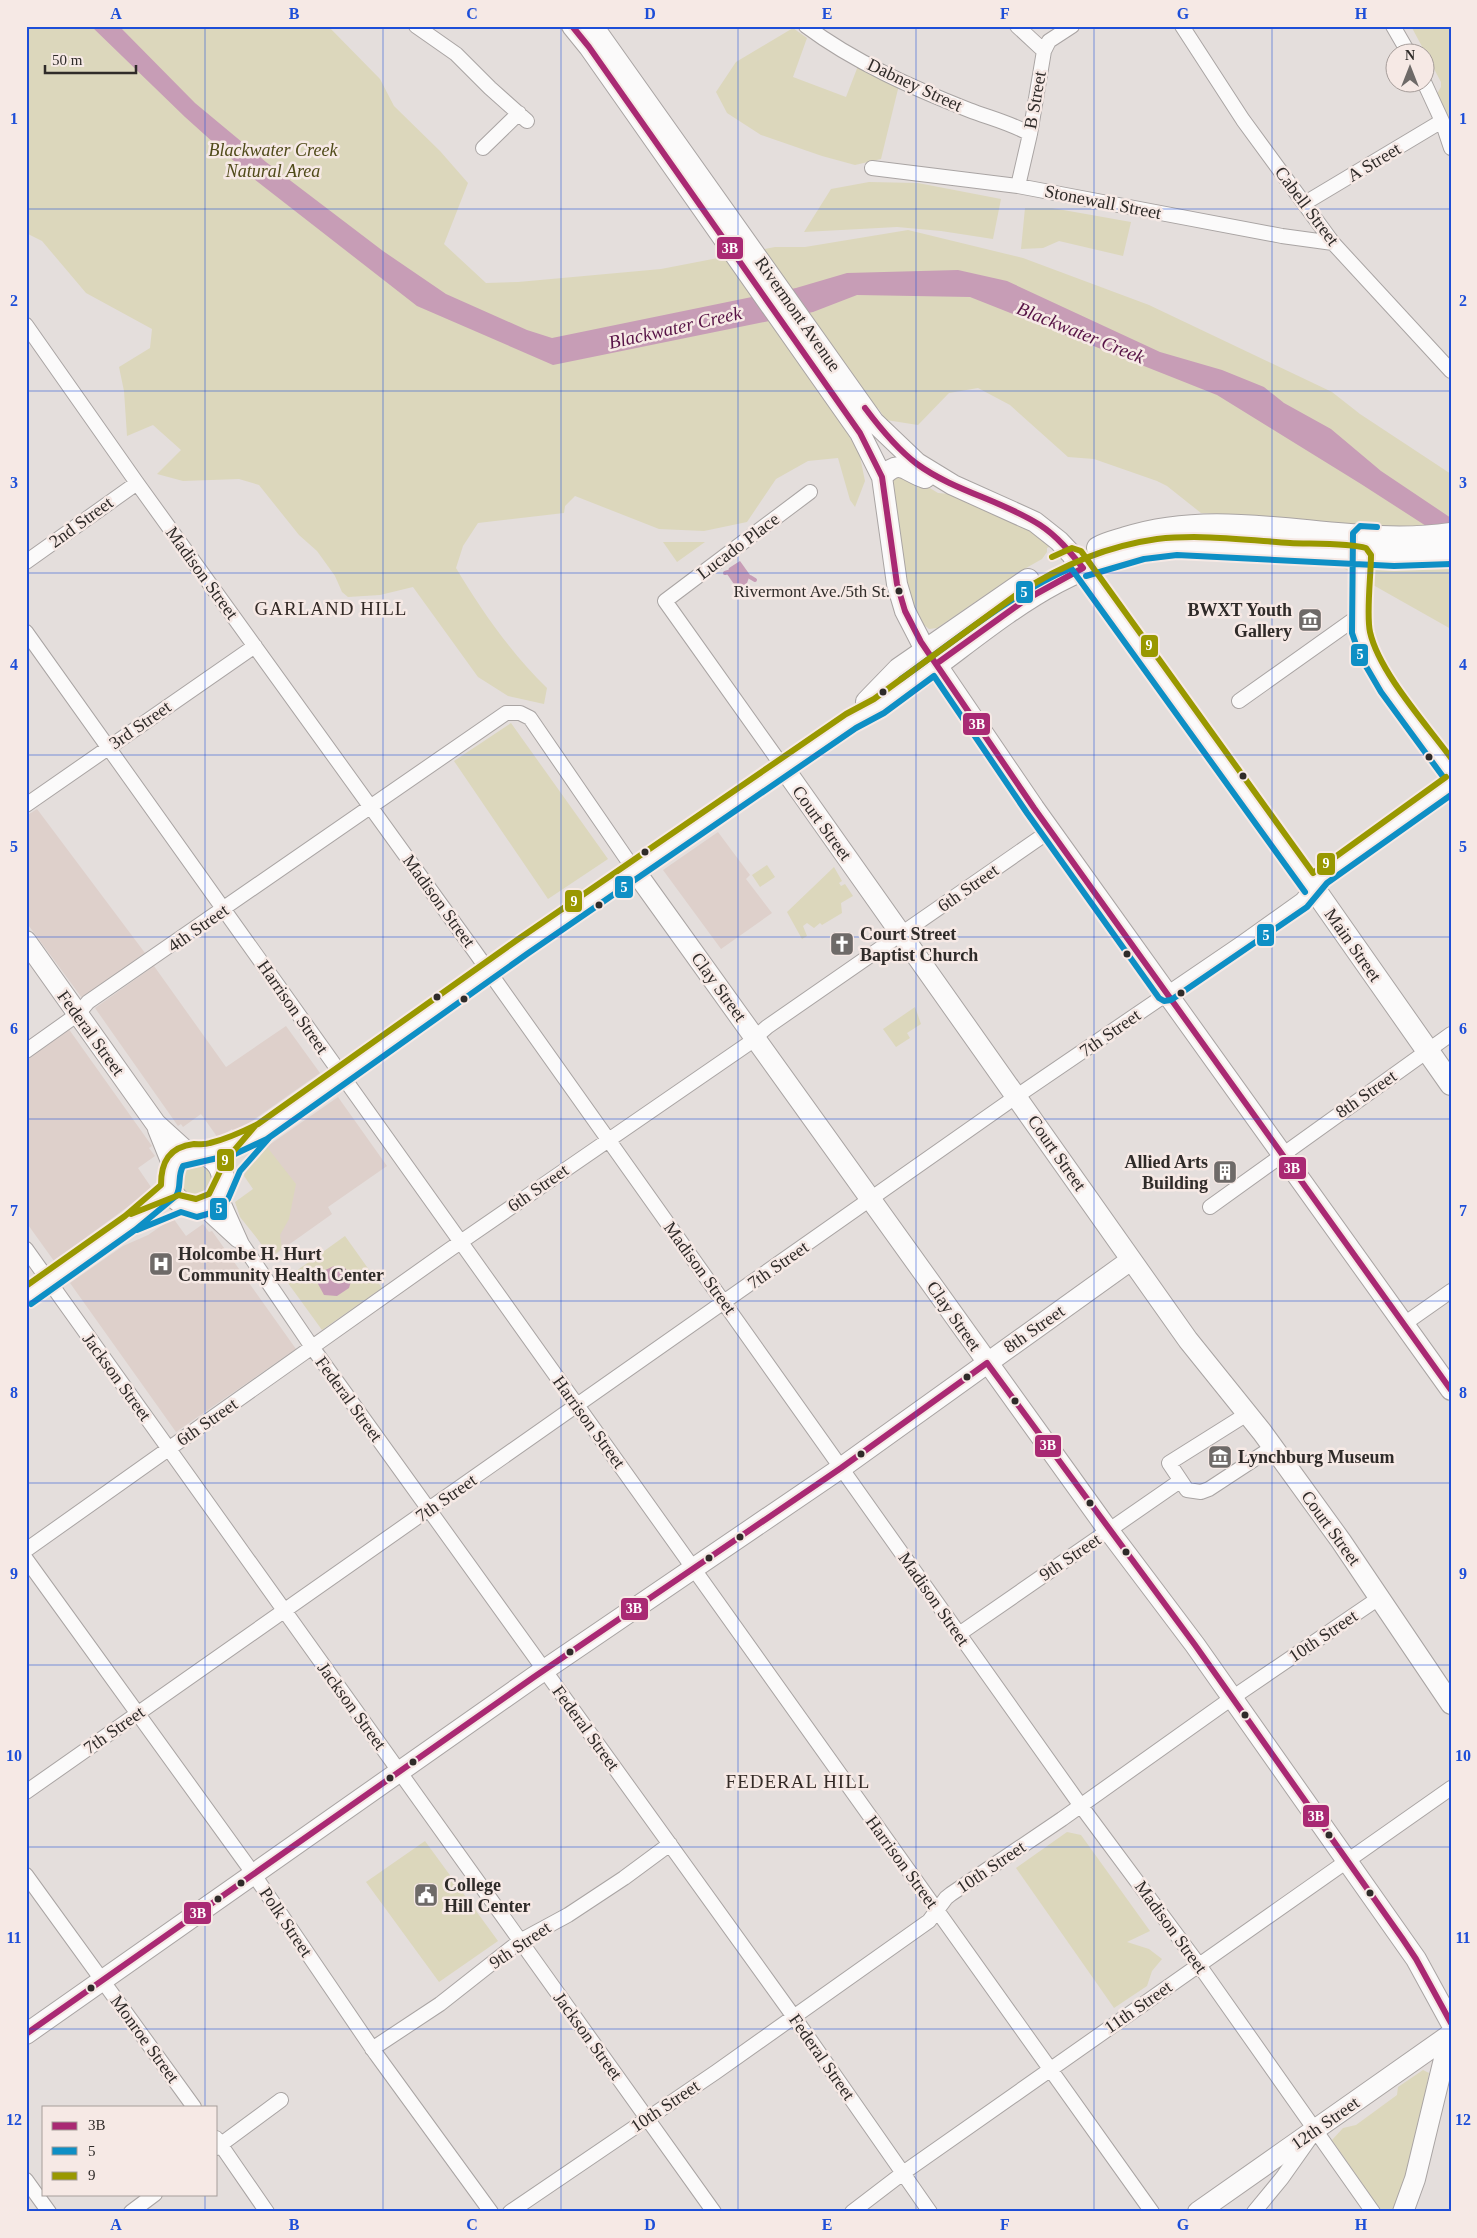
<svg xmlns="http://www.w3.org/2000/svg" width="1477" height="2238" viewBox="0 0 1477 2238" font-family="'Times New Roman',serif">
  <rect width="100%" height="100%" fill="#e4dedc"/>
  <path fill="#ded0cb" d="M37 809 145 953 82 998 26 922V816Z
    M718 832 750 875 746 879 772 913 721 949 663 870Z
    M154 966 226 1067 286 1026 320 1073 235 1133 232 1129 218 1138 201 1114 183 1127 181 1124 178 1126 95 1008Z
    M68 1028 152 1146 149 1148 155 1156 138 1168 151 1187 145 1194 54 1261 26 1222V1056Z
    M338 1097 387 1166 328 1207 332 1214 270 1258 240 1212 255 1190 242 1171 262 1156 259 1152Z
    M173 1218 186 1236 203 1224 209 1232 212 1231 296 1349 176 1432 70 1283 123 1246 148 1235Z"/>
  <path fill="#dcd7bc" d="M26 26H328L380 79 394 106 440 151 468 183 444 244 486 283 518 282 661 269 775 247H805L908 230 1023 258 1149 305 1332 392 1360 414 1451 474V629L1249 515 1201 513 1167 486 1157 481 1094 459 1068 457 1010 405 978 388 949 393 918 425 886 420 878 408 842 425 859 452 865 481 855 507 850 500 838 458 808 461 776 479 747 522 704 531 659 529 575 496 565 506 564 513 478 523 463 546 456 568C481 610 511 653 547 688L544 704 508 696 478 677 413 587 380 595 348 597 342 592 335 576 317 551 299 535 259 485 239 479 183 481 157 474 181 450 153 425 127 436 124 391 119 367 150 348 152 329 86 293 42 241 26 233Z
    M1411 26H1451V137L1435 97 1441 87V82Z
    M793 28 807 38 793 77 846 97 858 66 899 85 881 159 855 165 822 156 761 135 727 113 716 92 736 62Z
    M869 182 918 183 1001 199 993 239 941 231 897 227 804 232 831 189Z
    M1025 208H1052L1131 222 1123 256 1059 241 1043 248 1021 249Z
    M894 476 915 479 938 493 950 494 1025 525 1051 546 1047 548V552L1042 559 1019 572 937 628 929 629 923 624 919 627 914 615 900 552 899 524 892 484Z
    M663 542H705L677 562Z
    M511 723 608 859 548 899 454 761Z
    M767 865 775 877 760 887 752 875Z
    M834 867 842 881 839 883 841 886 845 884 853 896 841 903 842 913 822 925 820 923 814 928 807 923 803 926 807 936 802 939 787 912Z
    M915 1007 921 1024 907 1033 910 1038 896 1047 883 1029Z
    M267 1147 296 1184 289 1219 280 1235 282 1248 272 1257 240 1217 235 1202 253 1189 244 1176 254 1157Z
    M179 1180a17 17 0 1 1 34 0a17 17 0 1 1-34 0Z
    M345 1236 382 1288 322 1330 285 1279Z
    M1067 1832 1081 1835 1150 1931 1127 1942 1149 1949 1162 1959 1152 1971 1147 1986 1114 2008 1016 1868Z
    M425 1841 498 1941 439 1982 366 1882Z
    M1423 2070 1429 2073 1414 2150 1396 2212H1382L1332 2140 1343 2128 1356 2125 1397 2095 1398 2087Z"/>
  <path fill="#c79db6" d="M91 26H119L195 103 266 162 383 251 446 294 527 330 552 338 796 288 847 273 958 270 1007 281 1160 352 1222 370 1264 387 1284 403 1331 429 1381 471 1451 518V542L1361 484 1217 395 970 297 857 295 813 312 553 365 417 306 254 179 185 117Z
    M740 561 750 575 747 583 738 590 727 574 729 568Z
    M334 1266 345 1268 352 1278 349 1288 337 1296 324 1295 317 1282 321 1272Z"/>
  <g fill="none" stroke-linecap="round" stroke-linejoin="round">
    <path stroke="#c79db6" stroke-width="4" d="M725 573 728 572
      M750 577 755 580"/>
    <defs>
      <path id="street" d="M416 26 456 54 490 88 527 121
        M806 26C854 62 913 88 969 110 990 118 1011 123 1030 134
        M1017 26 1044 51
        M1182 26 1243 120 1333 243 1451 371
        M1393 26 1408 52
        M1424 82 1442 121 1451 148
        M483 148 519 113
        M872 168 1018 186 1282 236 1333 243
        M1018 186 1030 134 1044 51 1049 41 1072 26
        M1305 203 1442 121
        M26 325 137 483 473 949 1081 1806 1199 1965 1373 2212
        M26 562 137 483
        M26 632 1152 2212
        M1239 701 1360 615
        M783 767 665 601 810 492
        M26 805 255 646
        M26 1051 78 1014 88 1002 506 713H520L530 718 635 871
        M220 1195 242 1244 312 1347 794 2017 930 2212
        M201 1207 237 1240
        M1210 1207 1451 1034
        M26 1249 714 2212
        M1404 1324 1451 1291
        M1247 1414 1169 1463 1187 1490 1201 1492 1209 1489 1273 1447
        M26 1550 449 1250 748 1044 767 1027 1051 830
        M26 1559 250 1869 376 2054 491 2212
        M959 1634 1180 1481
        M26 1792 1017 1096 1243 942 1302 900 1321 877 1451 784
        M26 1875 194 2107
        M372 2049 440 2004 520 1941 568 1915 624 1878 670 1844
        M216 2138 267 2212
        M216 2148 281 2100
        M26 2180 49 2212
        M131 2212 155 2194
        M510 2212 716 2072 929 1921 946 1898 951 1894 1062 1819 1232 1698 1379 1598
        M852 2212 903 2173 1451 1788
        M1254 2212 1282 2178 1311 2137"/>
      <path id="secondary" d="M572 26 589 47 860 433 882 477 897 584 905 611 921 642 1034 808 1451 1390
        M593 26 874 422 917 463 953 485 1035 522 1059 541 1074 557
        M882 477C900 458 904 471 925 478
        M1362 539 1361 632 1368 653 1388 687 1451 773
        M783 767 1188 1340 1262 1432 1341 1541 1451 1704
        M635 871 1103 1523 1195 1645 1416 1959 1451 2023
        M26 941 156 1124 189 1154
        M158 1129 173 1166
        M26 2034 534 1677 841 1468 1131 1260
        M1198 2212 1451 2034
        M1403 2212 1415 2179 1444 2059 1451 2041"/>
      <path id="primary" d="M1098 548C1107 543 1117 541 1126 538 1232 504 1343 550 1451 534
        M1075 558 1303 873 1451 1084
        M867 702 899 669 1028 580
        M169 1180a27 27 0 1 1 54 0a27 27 0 1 1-54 0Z
        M204 1154 233 1146 262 1132 522 947 851 721C966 660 1036 557 1177 546L1394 557 1451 555
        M26 1297 130 1223 170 1189"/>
    </defs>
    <use href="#street" stroke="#a9a4a3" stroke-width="16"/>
    <use href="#secondary" stroke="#a9a4a3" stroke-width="22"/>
    <use href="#primary" stroke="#a9a4a3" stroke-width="24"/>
    <use href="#street" stroke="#fbfafa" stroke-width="14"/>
    <use href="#secondary" stroke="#fbfafa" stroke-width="20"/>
    <use href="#primary" stroke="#fbfafa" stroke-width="22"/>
    <defs>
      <path id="bus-1" d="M572 26 589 47 860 433 882 477 897 584 905 611 921 642 1034 808 1451 1390
        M865 408C880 428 897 449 917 464 954 491 1001 500 1040 525 1057 536 1070 552 1083 568L1025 600 936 664
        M26 2034 534 1677 841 1468 987 1363 1195 1645 1402 1938 1416 1959 1451 2023"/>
      <path id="bus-2" d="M1377 527 1360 526 1353 533 1352 633 1360 656 1381 692 1444 778
        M1086 576 1144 559 1177 555 1394 566 1451 564
        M901 679C956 640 1009 595 1071 568L1305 892
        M137 1230 181 1212 197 1217 211 1213 220 1208 228 1199 240 1171 269 1138
        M31 1304 135 1230 176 1196C182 1187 177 1177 183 1166L235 1154 267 1139 527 954 856 728 884 713 934 676 1027 813 1159 998 1164 1001 1171 1000 1307 907 1327 883 1451 795"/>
      <path id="bus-3" d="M1052 557 1072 548 1081 551 1313 873 1446 777
        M131 1214 179 1195 196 1199 209 1194 225 1161 255 1126
        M26 1286 125 1216 161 1185C161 1162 169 1147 194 1144 200 1144 204 1145 210 1143 227 1139 242 1132 258 1124L517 940 846 714 874 699 1016 595C1058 567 1107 546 1157 539 1201 534 1247 540 1290 543 1310 544 1350 543 1366 548L1371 555C1371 575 1366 614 1370 632 1379 672 1426 724 1451 758"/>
    </defs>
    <use href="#bus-1" stroke="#f6e9e5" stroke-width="10"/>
    <use href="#bus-2" stroke="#f6e9e5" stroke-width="10"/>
    <use href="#bus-3" stroke="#f6e9e5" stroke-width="10"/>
    <use href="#bus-1" stroke="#a92973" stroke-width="6"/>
    <use href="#bus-2" stroke="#0e8fc5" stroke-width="6"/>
    <use href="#bus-3" stroke="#999800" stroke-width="6"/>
  </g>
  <path fill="none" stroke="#1d4ed8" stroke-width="1" stroke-opacity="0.55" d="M205 26V2107M383 26V2212M561 26V2212M738 26V2212M916 26V2212M1094 26V2212M1272 26V2212M26 209H1451M26 391H1451M26 573H1451M26 755H1451M26 937H1451M26 1119H1451M26 1301H1451M26 1483H1451M26 1665H1451M26 1847H1451M26 2029H1451M205 2194V2212"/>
  <defs>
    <symbol id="museum-square" viewBox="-11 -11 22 22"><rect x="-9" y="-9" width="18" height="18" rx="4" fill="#6e6a68" stroke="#f6e9e5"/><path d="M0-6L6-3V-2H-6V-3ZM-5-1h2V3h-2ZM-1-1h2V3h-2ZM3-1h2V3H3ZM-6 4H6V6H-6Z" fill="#fff"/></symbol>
    <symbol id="church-square" viewBox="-11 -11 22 22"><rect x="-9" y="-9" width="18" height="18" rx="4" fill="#6e6a68" stroke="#f6e9e5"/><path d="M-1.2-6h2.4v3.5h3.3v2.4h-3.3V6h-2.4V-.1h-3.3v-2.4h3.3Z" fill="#fff"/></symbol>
    <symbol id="building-square" viewBox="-11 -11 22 22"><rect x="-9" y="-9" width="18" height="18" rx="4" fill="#6e6a68" stroke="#f6e9e5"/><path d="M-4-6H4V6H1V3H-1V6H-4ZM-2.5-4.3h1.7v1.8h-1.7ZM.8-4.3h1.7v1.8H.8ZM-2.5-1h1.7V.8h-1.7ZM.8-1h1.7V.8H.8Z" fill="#fff"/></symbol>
    <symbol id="hospital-square" viewBox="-11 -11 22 22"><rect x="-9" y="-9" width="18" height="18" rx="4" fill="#6e6a68" stroke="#f6e9e5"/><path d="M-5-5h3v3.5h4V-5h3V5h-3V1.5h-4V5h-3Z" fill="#fff"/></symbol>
    <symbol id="civic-square" viewBox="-11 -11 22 22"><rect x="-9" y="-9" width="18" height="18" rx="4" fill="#6e6a68" stroke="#f6e9e5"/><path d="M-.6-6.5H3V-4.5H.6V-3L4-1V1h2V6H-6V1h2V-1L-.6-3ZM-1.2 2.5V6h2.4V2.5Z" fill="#fff"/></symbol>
  </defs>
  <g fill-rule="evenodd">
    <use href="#museum-square" x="1296" y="606" width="28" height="28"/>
    <use href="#church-square" x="828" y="930" width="28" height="28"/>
    <use href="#building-square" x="1211" y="1158" width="28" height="28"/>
    <use href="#hospital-square" x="147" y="1250" width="28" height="28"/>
    <use href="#museum-square" x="1206" y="1443" width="28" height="28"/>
    <use href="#civic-square" x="412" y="1881" width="28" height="28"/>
  </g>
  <g fill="#2f2b29" stroke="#f6e9e5" stroke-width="2">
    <circle cx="899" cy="591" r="4.5"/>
    <circle cx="883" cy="692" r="4.5"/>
    <circle cx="1429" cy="757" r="4.5"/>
    <circle cx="1243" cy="776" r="4.5"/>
    <circle cx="645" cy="852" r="4.5"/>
    <circle cx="599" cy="905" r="4.5"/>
    <circle cx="1127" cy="954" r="4.5"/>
    <circle cx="1181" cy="993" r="4.5"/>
    <circle cx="437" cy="997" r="4.5"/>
    <circle cx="464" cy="999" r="4.5"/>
    <circle cx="967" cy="1377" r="4.5"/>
    <circle cx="1015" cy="1401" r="4.5"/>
    <circle cx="861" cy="1454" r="4.5"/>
    <circle cx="1090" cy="1503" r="4.5"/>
    <circle cx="740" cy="1537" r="4.5"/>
    <circle cx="1126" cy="1552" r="4.5"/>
    <circle cx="709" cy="1558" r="4.5"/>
    <circle cx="570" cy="1652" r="4.5"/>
    <circle cx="1245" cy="1715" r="4.5"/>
    <circle cx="413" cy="1762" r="4.5"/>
    <circle cx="390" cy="1778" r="4.5"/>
    <circle cx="1329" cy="1835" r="4.5"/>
    <circle cx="241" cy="1883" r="4.5"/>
    <circle cx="1370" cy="1893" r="4.5"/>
    <circle cx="218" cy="1899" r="4.5"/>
    <circle cx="91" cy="1988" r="4.5"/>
  </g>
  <g text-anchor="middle" stroke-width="5" stroke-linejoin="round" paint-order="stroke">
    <g font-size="17" fill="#2f2b29" stroke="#f6e9e5" text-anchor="end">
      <text x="890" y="597">Rivermont Ave./5th St.</text>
    </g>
    <g font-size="18" fill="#2f2b29" stroke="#f6e9e5">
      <text transform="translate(915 85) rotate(25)" y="6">Dabney Street</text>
      <text transform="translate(1035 100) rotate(-80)" y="6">B Street</text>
      <text transform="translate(1374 162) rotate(-31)" y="6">A Street</text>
      <text transform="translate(1103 202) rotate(11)" y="6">Stonewall Street</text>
      <text transform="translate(1307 206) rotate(53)" y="6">Cabell Street</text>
      <text transform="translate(798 314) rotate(55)" y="6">Rivermont Avenue</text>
      <text transform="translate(81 522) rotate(-36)" y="6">2nd Street</text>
      <text transform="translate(738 546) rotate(-37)" y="6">Lucado Place</text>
      <text transform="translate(202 573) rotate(54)" y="6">Madison Street</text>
      <text transform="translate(140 725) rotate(-35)" y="6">3rd Street</text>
      <text transform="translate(822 823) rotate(54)" y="6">Court Street</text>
      <text transform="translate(968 888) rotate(-35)" y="6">6th Street</text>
      <text transform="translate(439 901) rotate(54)" y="6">Madison Street</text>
      <text transform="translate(198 928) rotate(-35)" y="6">4th Street</text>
      <text transform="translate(1353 945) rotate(55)" y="6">Main Street</text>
      <text transform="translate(719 987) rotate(54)" y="6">Clay Street</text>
      <text transform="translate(293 1007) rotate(55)" y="6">Harrison Street</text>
      <text transform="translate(91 1033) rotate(54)" y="6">Federal Street</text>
      <text transform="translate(1110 1033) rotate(-35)" y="6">7th Street</text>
      <text transform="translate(1366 1094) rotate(-35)" y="6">8th Street</text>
      <text transform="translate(1057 1153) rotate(55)" y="6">Court Street</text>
      <text transform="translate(538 1188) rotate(-35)" y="6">6th Street</text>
      <text transform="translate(778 1265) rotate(-35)" y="6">7th Street</text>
      <text transform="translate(700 1268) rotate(54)" y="6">Madison Street</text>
      <text transform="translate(954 1316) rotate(55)" y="6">Clay Street</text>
      <text transform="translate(1034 1329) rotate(-35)" y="6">8th Street</text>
      <text transform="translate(117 1377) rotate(54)" y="6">Jackson Street</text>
      <text transform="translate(349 1399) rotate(54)" y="6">Federal Street</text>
      <text transform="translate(207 1422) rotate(-35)" y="6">6th Street</text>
      <text transform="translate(589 1422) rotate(54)" y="6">Harrison Street</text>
      <text transform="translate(446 1498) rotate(-35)" y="6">7th Street</text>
      <text transform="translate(1331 1528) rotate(54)" y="6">Court Street</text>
      <text transform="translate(1070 1557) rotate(-34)" y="6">9th Street</text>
      <text transform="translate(934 1599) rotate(55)" y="6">Madison Street</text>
      <text transform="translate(1323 1636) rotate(-34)" y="6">10th Street</text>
      <text transform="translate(352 1706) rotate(54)" y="6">Jackson Street</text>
      <text transform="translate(586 1728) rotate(54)" y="6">Federal Street</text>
      <text transform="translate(114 1730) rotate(-35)" y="6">7th Street</text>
      <text transform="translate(902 1862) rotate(54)" y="6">Harrison Street</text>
      <text transform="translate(991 1867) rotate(-34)" y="6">10th Street</text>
      <text transform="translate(286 1922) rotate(56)" y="6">Polk Street</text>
      <text transform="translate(1171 1927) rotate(54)" y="6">Madison Street</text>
      <text transform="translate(520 1945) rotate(-34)" y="6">9th Street</text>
      <text transform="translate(1138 2007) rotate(-35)" y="6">11th Street</text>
      <text transform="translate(588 2036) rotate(54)" y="6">Jackson Street</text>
      <text transform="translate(145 2039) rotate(54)" y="6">Monroe Street</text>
      <text transform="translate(822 2057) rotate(55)" y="6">Federal Street</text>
      <text transform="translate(665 2106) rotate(-34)" y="6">10th Street</text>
      <text transform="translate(1325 2123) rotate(-35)" y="6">12th Street</text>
    </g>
    <g font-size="18" font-style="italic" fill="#504b1a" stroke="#f6e9e5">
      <text x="273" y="156">Blackwater Creek<tspan x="273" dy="21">Natural Area</tspan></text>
    </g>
    <g font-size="18" font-weight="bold" fill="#2f2b29" stroke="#f6e9e5" text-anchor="start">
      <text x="1292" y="616" text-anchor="end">BWXT Youth<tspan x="1292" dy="21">Gallery</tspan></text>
      <text x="860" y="940">Court Street<tspan x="860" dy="21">Baptist Church</tspan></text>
      <text x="1208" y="1168" text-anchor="end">Allied Arts<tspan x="1208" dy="21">Building</tspan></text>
      <text x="178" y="1260">Holcombe H. Hurt<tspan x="178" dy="21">Community Health Center</tspan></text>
      <text x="1238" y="1463">Lynchburg Museum</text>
      <text x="444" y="1891">College<tspan x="444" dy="21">Hill Center</tspan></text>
    </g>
    <g font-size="19" font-style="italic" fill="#571346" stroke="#f6e9e5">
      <text transform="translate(675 327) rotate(-13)" y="7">Blackwater Creek</text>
      <text transform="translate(1081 332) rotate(22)" y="7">Blackwater Creek</text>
    </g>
    <g font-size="19" letter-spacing="1" fill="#332a26" stroke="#f6e9e5">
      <text x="331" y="615">GARLAND HILL</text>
      <text x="798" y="1788">FEDERAL HILL</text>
    </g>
  </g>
  <g stroke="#f6e9e5" stroke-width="2">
    <rect x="716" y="236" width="28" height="24" rx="5" fill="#a92973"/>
    <rect x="1015" y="580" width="19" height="24" rx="5" fill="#0e8fc5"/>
    <rect x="1140" y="634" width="19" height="24" rx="5" fill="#999800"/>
    <rect x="1350" y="643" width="19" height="24" rx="5" fill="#0e8fc5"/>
    <rect x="962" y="712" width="29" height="24" rx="5" fill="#a92973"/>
    <rect x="1316" y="852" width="20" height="24" rx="5" fill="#999800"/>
    <rect x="614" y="875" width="20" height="24" rx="5" fill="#0e8fc5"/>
    <rect x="564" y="889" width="19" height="24" rx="5" fill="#999800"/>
    <rect x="1256" y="923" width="19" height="24" rx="5" fill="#0e8fc5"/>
    <rect x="216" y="1148" width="19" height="24" rx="5" fill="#999800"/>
    <rect x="1278" y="1156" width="29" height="24" rx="5" fill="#a92973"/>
    <rect x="209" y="1197" width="19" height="24" rx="5" fill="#0e8fc5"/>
    <rect x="1034" y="1434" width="28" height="24" rx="5" fill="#a92973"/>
    <rect x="620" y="1597" width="29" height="24" rx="5" fill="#a92973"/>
    <rect x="1302" y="1804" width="28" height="24" rx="5" fill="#a92973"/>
    <rect x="183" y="1901" width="29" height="24" rx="5" fill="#a92973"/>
  </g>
  <g font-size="14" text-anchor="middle" font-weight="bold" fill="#fff">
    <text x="730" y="253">3B</text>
    <text x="1024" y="597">5</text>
    <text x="1149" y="650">9</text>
    <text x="1360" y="659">5</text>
    <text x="977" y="729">3B</text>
    <text x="1326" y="868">9</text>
    <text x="624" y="892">5</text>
    <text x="574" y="906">9</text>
    <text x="1266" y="940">5</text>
    <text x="225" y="1165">9</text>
    <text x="1292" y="1173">3B</text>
    <text x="219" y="1213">5</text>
    <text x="1048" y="1450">3B</text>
    <text x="634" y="1613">3B</text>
    <text x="1316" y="1821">3B</text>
    <text x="198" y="1918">3B</text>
  </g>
  <rect width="1477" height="2238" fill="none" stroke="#f6e9e5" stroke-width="55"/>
  <rect x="42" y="2106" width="175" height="90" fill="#f6e9e5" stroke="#a69d9a"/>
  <rect x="52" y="2122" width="25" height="8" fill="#a92973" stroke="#a69d9a"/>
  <text x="88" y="2130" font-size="15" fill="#2f2b29">3B</text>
  <rect x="52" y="2147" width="25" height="8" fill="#0e8fc5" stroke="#a69d9a"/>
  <text x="88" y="2156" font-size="15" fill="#2f2b29">5</text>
  <rect x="52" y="2172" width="25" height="8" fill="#999800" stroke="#a69d9a"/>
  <text x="88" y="2180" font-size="15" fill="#2f2b29">9</text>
  <g transform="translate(1410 68)"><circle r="24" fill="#f6e9e5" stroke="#a69d9a"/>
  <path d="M0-4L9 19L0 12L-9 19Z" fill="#6e6a68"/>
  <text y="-8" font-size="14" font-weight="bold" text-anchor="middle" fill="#2f2b29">N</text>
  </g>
  <path d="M45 65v8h91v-8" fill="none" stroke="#2f2b29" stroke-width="2.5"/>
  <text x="52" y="65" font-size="15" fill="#2f2b29" stroke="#f6e9e5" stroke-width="4" paint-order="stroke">50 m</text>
  <rect x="28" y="28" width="1422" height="2182" fill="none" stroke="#1d4ed8" stroke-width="2"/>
  <g font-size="16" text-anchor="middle" font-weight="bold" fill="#1d4ed8">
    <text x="116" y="19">A</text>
    <text x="294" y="19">B</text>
    <text x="472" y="19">C</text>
    <text x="650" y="19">D</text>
    <text x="827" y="19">E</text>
    <text x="1005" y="19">F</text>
    <text x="1183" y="19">G</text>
    <text x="1361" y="19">H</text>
    <text x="14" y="124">1</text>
    <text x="1463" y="124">1</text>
    <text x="14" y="306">2</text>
    <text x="1463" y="306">2</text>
    <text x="14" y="488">3</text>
    <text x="1463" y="488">3</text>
    <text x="14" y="670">4</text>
    <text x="1463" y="670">4</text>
    <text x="14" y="852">5</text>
    <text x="1463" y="852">5</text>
    <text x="14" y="1034">6</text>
    <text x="1463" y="1034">6</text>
    <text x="14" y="1216">7</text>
    <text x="1463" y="1216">7</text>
    <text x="14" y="1398">8</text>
    <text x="1463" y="1398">8</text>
    <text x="14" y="1579">9</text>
    <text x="1463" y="1579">9</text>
    <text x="14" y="1761">10</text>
    <text x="1463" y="1761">10</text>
    <text x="14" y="1943">11</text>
    <text x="1463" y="1943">11</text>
    <text x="14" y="2125">12</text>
    <text x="1463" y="2125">12</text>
    <text x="116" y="2230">A</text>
    <text x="294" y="2230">B</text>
    <text x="472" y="2230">C</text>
    <text x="650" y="2230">D</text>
    <text x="827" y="2230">E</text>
    <text x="1005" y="2230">F</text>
    <text x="1183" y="2230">G</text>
    <text x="1361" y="2230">H</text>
  </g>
</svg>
